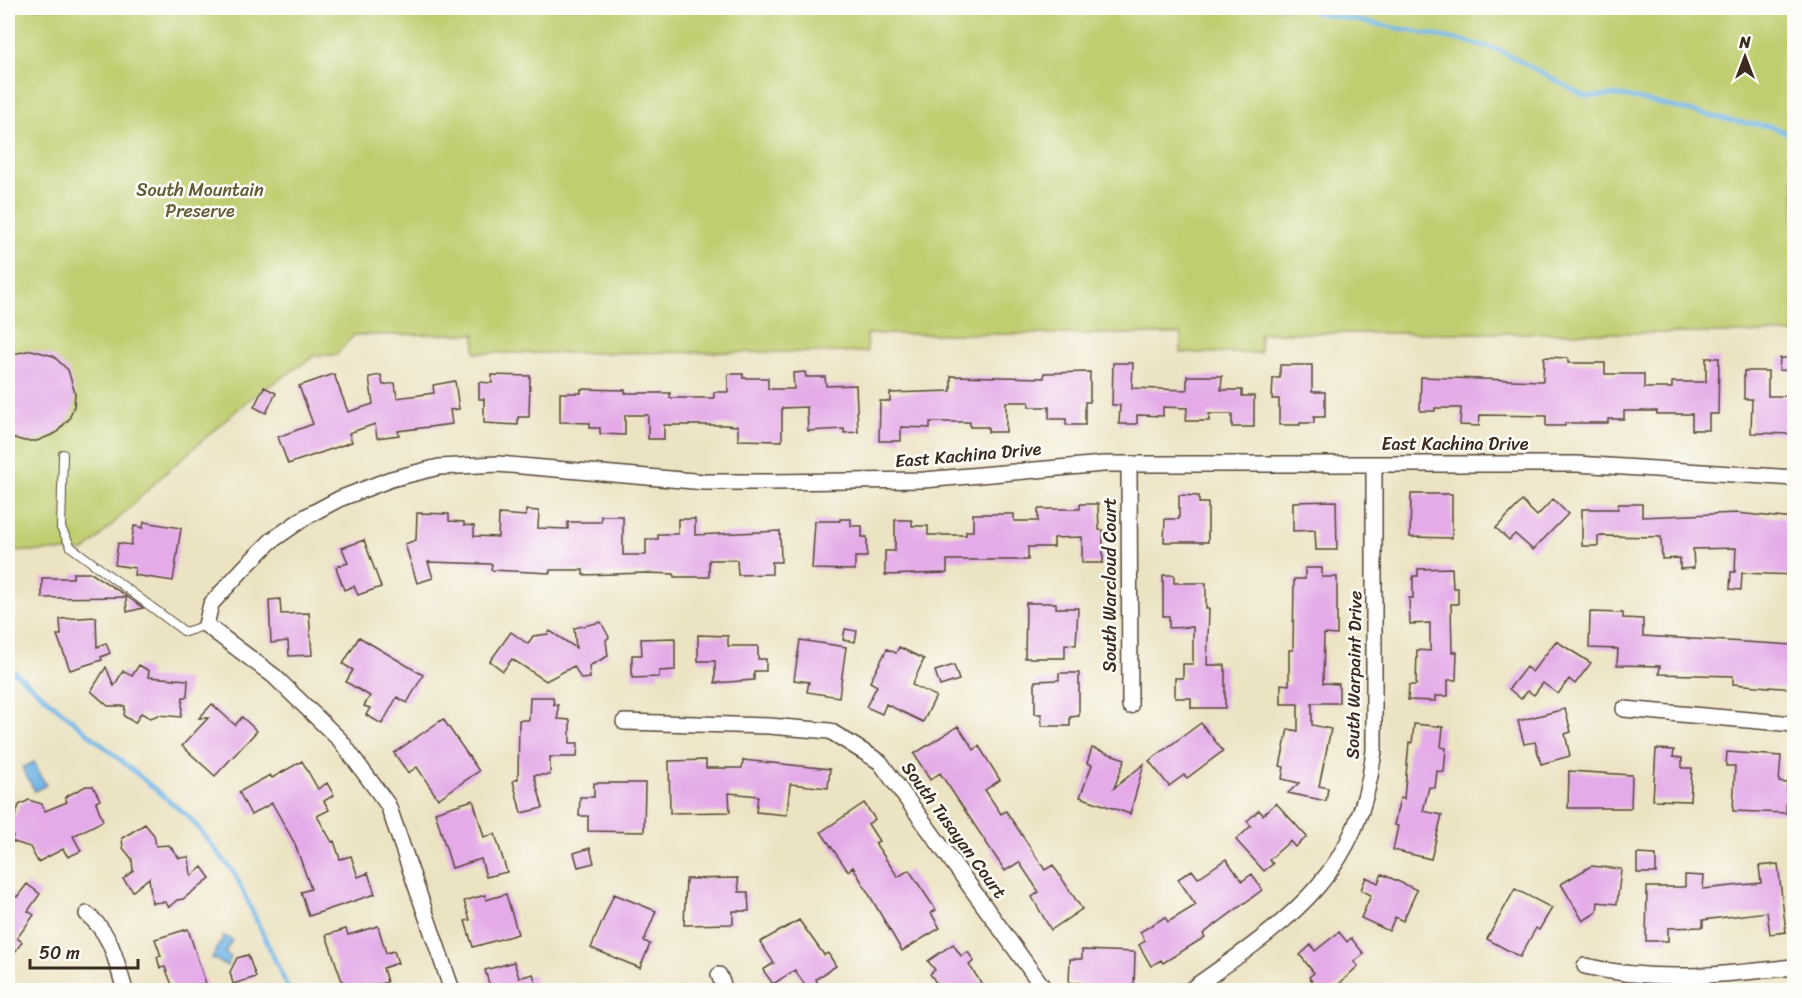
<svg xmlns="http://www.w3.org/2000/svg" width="1802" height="998" viewBox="0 0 1802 998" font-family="Sriracha,sans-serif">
  <rect width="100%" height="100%" fill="#fdfcf7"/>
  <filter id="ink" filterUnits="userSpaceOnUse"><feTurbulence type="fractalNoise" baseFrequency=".0167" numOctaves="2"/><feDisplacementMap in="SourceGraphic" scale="12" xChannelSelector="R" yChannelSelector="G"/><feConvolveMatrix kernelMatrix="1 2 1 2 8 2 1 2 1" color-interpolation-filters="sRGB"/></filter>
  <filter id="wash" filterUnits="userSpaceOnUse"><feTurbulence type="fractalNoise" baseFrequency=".008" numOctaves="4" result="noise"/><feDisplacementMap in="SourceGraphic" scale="24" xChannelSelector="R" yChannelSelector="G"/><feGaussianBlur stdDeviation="1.35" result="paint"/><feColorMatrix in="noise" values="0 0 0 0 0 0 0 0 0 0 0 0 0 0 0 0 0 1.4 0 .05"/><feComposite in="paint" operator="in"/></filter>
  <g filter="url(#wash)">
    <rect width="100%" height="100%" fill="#ece3c3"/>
    <path fill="#c0cd6f" stroke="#7e7c46" stroke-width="1.5" d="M8 8H1794V333H1260V353H1181V334H867V352L475 353V334L354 335 336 355H316L247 401 161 477 85 551H8Z"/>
    <path fill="#71b6e7" stroke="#567082" stroke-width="1.5" d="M34 762 46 785 35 791 22 768Z
      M224 936 232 940 225 953 231 957 227 966 212 958Z"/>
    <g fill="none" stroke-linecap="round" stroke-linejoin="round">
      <path stroke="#71b6e7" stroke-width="4.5" d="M1310 8 1313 12 1469 42 1499 50 1587 97 1617 95 1647 101 1733 121 1773 127 1794 136
        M8 662 11 669 191 819 235 874 289 990"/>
    </g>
    <g id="blocks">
      <path fill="#e4abe8" d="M32 350 53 356 68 370 75 393 74 406 69 419 56 433 37 441H24L8 436V355Z
        M1544 357 1568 358V363H1605V374H1644V388H1672V382H1706V358H1719L1718 414H1709V430H1692V414H1657V411H1624V419H1608V423H1565V426H1546V416L1480 415 1479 426 1460 425 1461 408H1435V411H1420L1421 377 1543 381Z
        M1780 358H1794V371L1779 370Z
        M1113 363H1133L1132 388 1187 390V376H1222L1221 390H1242V396H1254V427H1232V414H1209V421H1186L1187 408 1163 407V416L1137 415V424H1119L1120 405H1112Z
        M1280 365H1312V392H1325V417H1314V423H1300V425H1279V399H1272L1273 378H1280Z
        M1744 371H1768V396H1794V434L1751 433 1752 399H1744Z
        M805 372 806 377H825L826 386 856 385 858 432 844 433V429L808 431 807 407 782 408V441L738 440V426L724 425H664V439H648V415H625V435L600 434V428H590V423L560 422V393H581V389L625 390V393H670V398H714V392H728V374H743V378H768V389H794L793 373Z
        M1090 372V402H1085V425H1066V419H1049V407H1029V402H1006V432H988V427H970V422H930V428L901 427V441H879L880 401H890V393L951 391V376L1044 378V373Z
        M334 374 348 412 373 404 369 377 381 375 383 385 395 383 397 398 434 393 433 385 455 381 459 409 450 410 452 424 398 431 399 435 377 438 375 424 349 433 352 442 288 464 278 437 313 424 299 386Z
        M492 375 530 376 529 417H518V425L484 423V399H479V382L492 383Z
        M264 387 276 393 266 413 254 407Z
        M1411 494H1452V538L1410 537Z
        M1179 495 1199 496V503H1208V542H1164L1165 519H1179Z
        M1553 499 1568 514 1533 550 1515 534 1509 540 1496 528 1522 501 1537 516Z
        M1336 501 1337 550H1316L1315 530 1293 531V502Z
        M1080 504H1098L1099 530H1103V563H1082V537L1054 538V547H1028V560H947V573L885 575V551H895V520H912V526H928V535H966V531H973V514H1014V521H1038V509H1080Z
        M1618 504H1642V517L1737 513 1794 519V575L1742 573 1741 590 1730 589 1731 572H1735L1736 548 1693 549 1694 568 1680 569V558L1662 559 1661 537 1598 536V546H1582V509H1618Z
        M526 510 539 511 538 528 568 529V522H601V516H623V555H646V539H658V534H678V519H695V535L780 531 781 562H772V574L738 575 737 560H709V577H674V574L646 573 583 575V570H550V573L491 570 492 564 428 562 433 578 417 583 405 544 416 540 417 513 449 514V521L464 522V525L474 526V536L498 537 499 514 526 516Z
        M840 519H851V526H862V537H867V557H855V570L812 569 815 521H840Z
        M144 522 181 528 173 581 134 575 135 568 115 565 118 543 131 545 134 526 143 528Z
        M364 540 381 587 358 595 354 586 344 590 336 567 348 563 342 548Z
        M1305 568H1322V577H1337V635L1324 634 1323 683 1339 684V703H1312V725L1331 729 1319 786 1328 788 1326 801 1288 793 1299 783 1282 779 1284 767 1280 766 1288 729 1298 731V704H1281V684L1289 685V650H1293L1294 579H1305Z
        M1452 568 1453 588H1458V604H1451L1452 652H1457L1456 680H1448V696H1435V701L1408 700 1409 685H1416L1417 650 1430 651V623L1410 624 1409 598H1413V576H1418V569Z
        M73 573H91L119 591 143 608 127 612 126 597 42 598V578H73Z
        M1163 575H1174V583H1206V609H1209L1207 665H1225V708H1191V698H1175V678H1183V664H1193V627L1169 628V616H1163Z
        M280 599 281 614 309 613 312 655 289 656 288 641 271 643 269 600Z
        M1026 603H1056V608H1078L1076 645 1065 644V658H1025Z
        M1590 612 1623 613V618L1643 619V636L1794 645V689L1733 684V676L1659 674 1660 666 1617 665 1618 649 1589 648Z
        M96 617 97 647 106 643 110 653 101 657 102 660 70 670 57 635H61L60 619Z
        M601 622 609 637 606 640 608 656 589 666 590 678 581 679 574 666 546 681 512 659 503 671 490 661 511 632 528 644 533 636 548 634 550 631 576 648 574 628Z
        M845 629 857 631 855 642 843 640Z
        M698 635 728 636V646H758V659H766V671H754V680L715 683V661H698Z
        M359 637 423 675 407 703 397 697 382 724 366 715 370 708 364 706 370 696 346 682 353 670 343 664Z
        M675 638V670L659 671V677L632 678V655H642L641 639Z
        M800 640 846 647 839 697 807 692 809 682 794 680Z
        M1556 641 1591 663 1575 684 1569 679 1558 694 1543 683 1534 695 1528 691 1521 699 1509 689 1526 667 1532 672Z
        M899 647 924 659 912 685 936 696 923 722 886 704 882 714 866 707 877 686 870 682 887 649 896 653Z
        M139 665 149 671 148 677 188 680 187 697H183L181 717 159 715 150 718 141 713 135 723 124 716 125 706H108L91 691 106 667 114 686 123 671 132 676Z
        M954 665 959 680 940 686 935 671Z
        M1059 673H1079V716L1070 717V726H1042L1041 714H1035V681L1059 680Z
        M530 697H553L554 705H558V719L570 720V743H578L577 757H550V775H534L543 808 521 813 513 781 518 779 519 720H529Z
        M212 704 235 725 242 717 257 731 215 776 182 746 208 718H199Z
        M1565 709 1571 732 1565 734 1570 756 1541 764 1535 742 1524 744 1518 721Z
        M443 719 479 771 438 799 417 767 408 773 394 753Z
        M1201 723 1223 751 1187 778 1184 775 1169 786 1149 761Z
        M1414 724 1443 727 1441 747 1446 748 1444 772 1437 771 1435 788 1429 787 1423 811 1442 815 1431 859 1393 850 1398 826 1394 825 1400 798 1404 799 1409 742 1412 743Z
        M958 726 974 750 979 746 1000 780 985 790 1001 814 1006 811 1045 870 1053 865 1082 909 1051 930 1032 897 1039 892 1019 862 1005 871 940 773 930 780 914 754Z
        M1092 748 1125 759 1114 788 1144 764 1130 814 1080 797 1092 765 1087 763Z
        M1656 749 1674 750 1673 757 1682 758V768H1692L1690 801 1653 800Z
        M1727 752 1781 756 1779 782 1787 783 1786 813 1733 811 1735 766H1726Z
        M706 760V768H742L743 760 830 769 828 788 790 784 787 815 756 812 758 796 729 793 730 812 670 813 669 761Z
        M302 761 318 789 327 783 334 795 324 801 329 810 317 816 332 842 334 841 340 859 351 856 358 877 368 873 375 894 309 916 301 892 311 889 295 844 272 803 251 815 239 792 270 775 272 778Z
        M1569 771 1632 775 1631 808H1568Z
        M594 783H645L644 832 588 831V816H579L580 797H594Z
        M86 786H93L100 800 96 802 103 821 73 836 81 851 68 857 63 849 38 862 30 847 11 841 13 836 8 834V814L15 817 19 805 29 800 42 804 45 811 67 802 65 797Z
        M473 800 484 837 495 834 507 872 486 877 481 859 452 868 435 812Z
        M864 803 875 819 868 824 879 841 875 843 898 877 909 870 936 910 931 913 940 928 902 951 853 867 848 871 821 832Z
        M1276 803 1307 837 1295 847 1290 841 1269 860 1273 864 1264 871 1236 840 1251 826 1247 821 1259 810 1263 815Z
        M145 824 154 835 156 846 169 845 179 858 189 857 191 876 202 867 210 878 183 899 177 900 169 907 165 902 152 903 149 878 133 891 123 879 133 871 132 859 123 848 122 838Z
        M590 848 594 863 578 867 574 853Z
        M1637 854 1656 855V873H1637Z
        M1226 859 1242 881 1252 874 1262 890 1203 934 1205 937 1163 963 1161 960 1151 966 1139 945 1145 941 1140 932 1165 917 1168 922 1196 905 1178 879 1192 870 1198 878Z
        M1778 864 1786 932 1770 934 1767 912 1703 920V927L1668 928V941H1646L1647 887H1685V875L1704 876 1703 889 1761 883 1759 866Z
        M1591 866 1621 869 1617 904 1598 902 1597 912 1583 921 1561 884Z
        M1382 874 1417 890 1403 921 1395 917 1389 931 1361 918 1371 895 1361 890 1366 877 1378 883Z
        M738 878 739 892H748L749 911H733V924L684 925 686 879Z
        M27 884 40 894 28 911 34 915 17 938 22 942 8 962V890L17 897Z
        M1515 889 1552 908 1539 930 1536 928 1520 957 1487 939Z
        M506 894 518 934 473 947 465 921 470 920 464 901 485 895 486 900Z
        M614 894 656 911 644 941 650 944 640 968 591 948Z
        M799 920 824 955 828 953 836 966 816 979 820 990H808L795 970 773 984 763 970 774 963 760 942Z
        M378 926 386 953 394 951 398 963 383 968 387 982 359 990H345L326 935 346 929 348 935Z
        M188 929 208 990H174L165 967 160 968 157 957 161 956 155 939Z
        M1339 932 1347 942 1351 938 1364 954 1354 962 1358 966 1339 984 1330 990H1319L1309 977 1314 973 1300 955 1311 945 1315 951Z
        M953 944 961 956 968 952 974 961 969 965 986 990H941L930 974 935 970 928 961Z
        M1082 950 1135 952 1134 988 1078 990 1079 983H1069L1070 959H1082Z
        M248 955 256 977 233 984 230 972 237 958Z
        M514 962 519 978 533 974 538 990H491L485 970Z"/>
    </g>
  </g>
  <g filter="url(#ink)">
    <use href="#blocks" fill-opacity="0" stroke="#564637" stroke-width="1.5"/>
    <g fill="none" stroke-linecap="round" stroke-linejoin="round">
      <defs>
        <path id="lane" d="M63 454 61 528 71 547 185 632 206 625"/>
        <path id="street" d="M1129 464 1130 706
          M1624 709 1794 724
          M624 722 769 726 830 731 880 762 1045 990
          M87 914C113 936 115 959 125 990
          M1585 966C1655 983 1723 975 1794 967
          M719 975 725 990
          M452 990 388 805 340 740 274 676 206 625 211 604 244 568 271 541 307 516 339 499 391 479 439 467 498 464 705 482H771L924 480 1103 464H1577L1794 478
          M1190 990C1286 922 1360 877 1374 750V464"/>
      </defs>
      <use href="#lane" stroke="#564637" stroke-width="10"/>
      <use href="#street" stroke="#564637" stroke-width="18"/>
      <use href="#lane" stroke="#fff" stroke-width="8"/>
      <use href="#street" stroke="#fff" stroke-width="15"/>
    </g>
  </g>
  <g text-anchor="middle" stroke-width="5" stroke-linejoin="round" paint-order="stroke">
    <g font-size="18" fill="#635b36" stroke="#fdfcf7">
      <text x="200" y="196">South Mountain<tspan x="200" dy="21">Preserve</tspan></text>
    </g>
    <g font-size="18" fill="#3b2a1e" stroke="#fdfcf7">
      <text x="1455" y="450">East Kachina Drive</text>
      <text transform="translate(968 455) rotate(-5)" y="6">East Kachina Drive</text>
      <text transform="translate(1110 585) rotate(-90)" y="6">South Warcloud Court</text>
      <text transform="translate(1354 675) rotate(-89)" y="6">South Warpaint Drive</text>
      <text transform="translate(954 830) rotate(54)" y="6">South Tusayan Court</text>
    </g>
  </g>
  <rect width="1802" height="998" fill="none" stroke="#fdfcf7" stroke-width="30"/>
  <g transform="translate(1745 57)" stroke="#fdfcf7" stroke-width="4.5" paint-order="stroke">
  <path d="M0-4.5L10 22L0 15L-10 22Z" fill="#3b2a1e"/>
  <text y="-9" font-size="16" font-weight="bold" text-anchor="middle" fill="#3b2a1e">N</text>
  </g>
  <path d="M30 959v9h108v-9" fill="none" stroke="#3b2a1e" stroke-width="3"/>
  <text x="39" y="959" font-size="18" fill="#3b2a1e" stroke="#fdfcf7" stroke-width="4.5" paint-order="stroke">50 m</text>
</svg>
